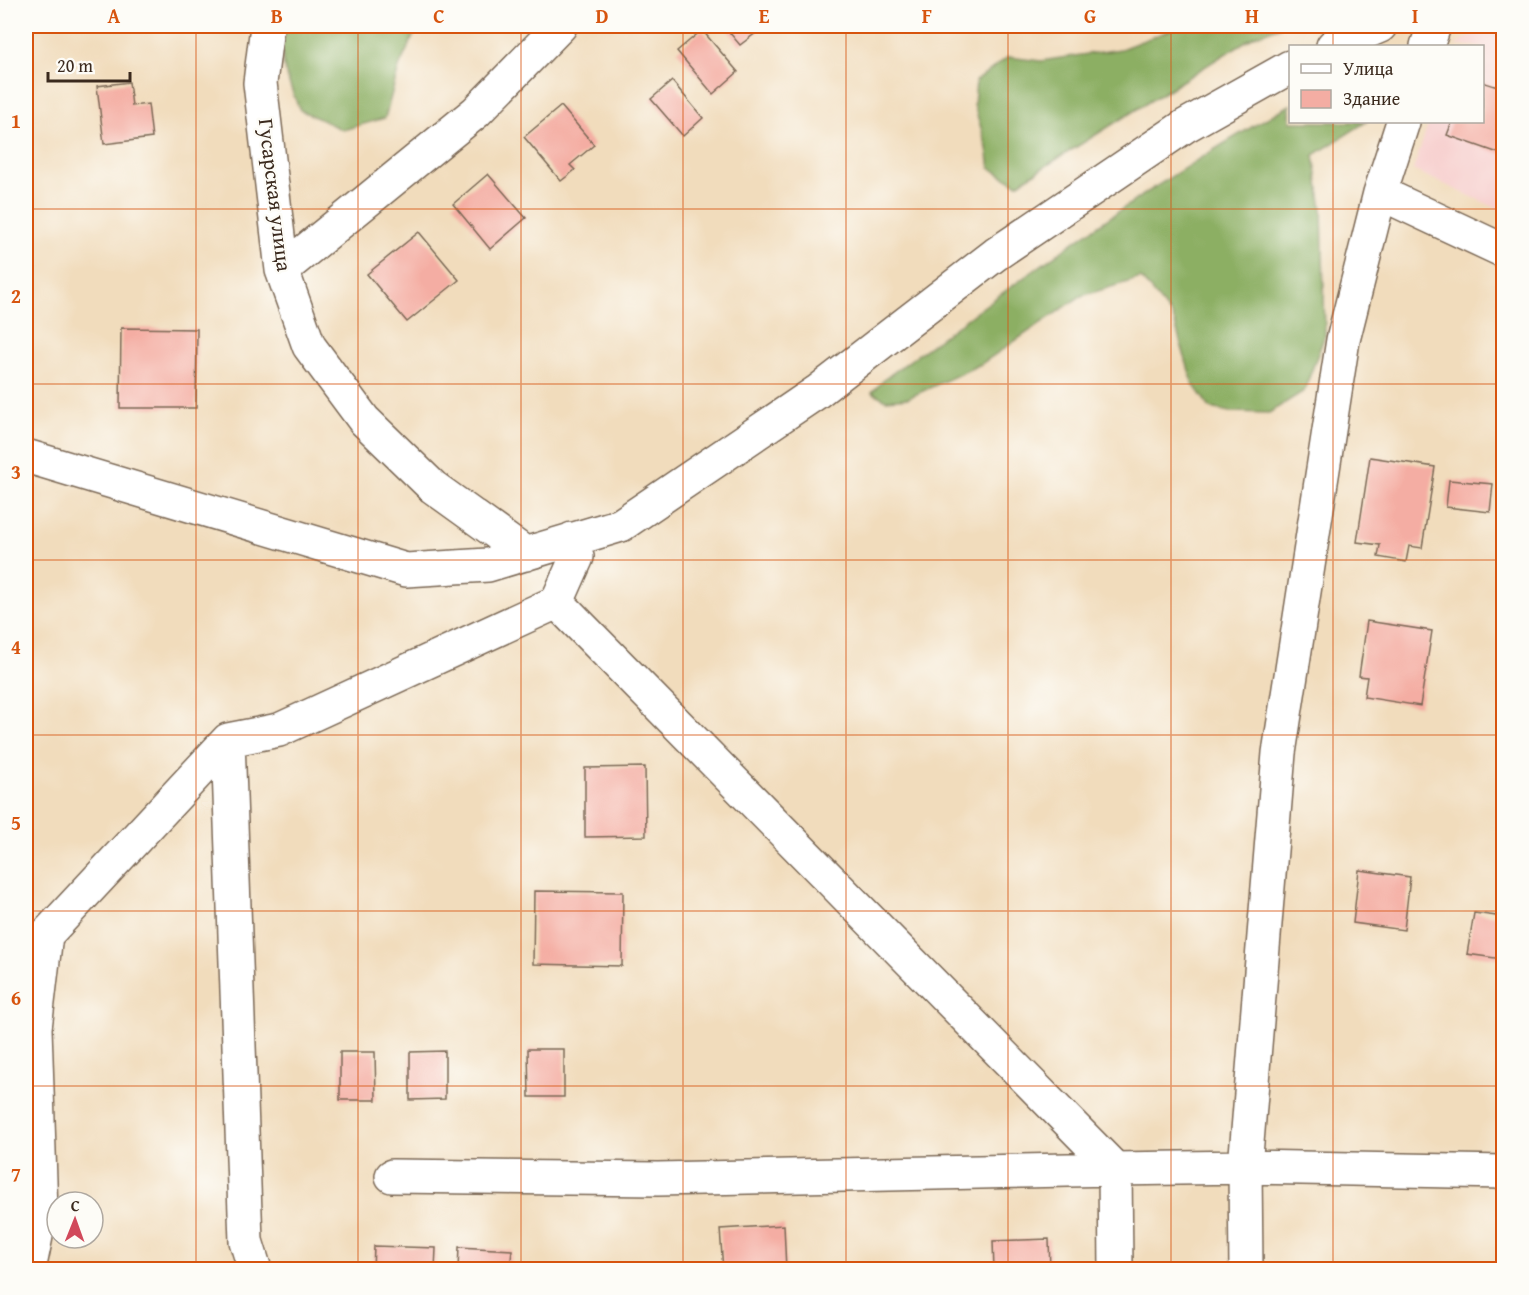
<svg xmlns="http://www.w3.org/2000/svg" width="1529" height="1295" viewBox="0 0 1529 1295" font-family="'Gentium Book Plus',serif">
  <rect width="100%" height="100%" fill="#fdfcf7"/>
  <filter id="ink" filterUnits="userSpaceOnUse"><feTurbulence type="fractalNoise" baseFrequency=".0167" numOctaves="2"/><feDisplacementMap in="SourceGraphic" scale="12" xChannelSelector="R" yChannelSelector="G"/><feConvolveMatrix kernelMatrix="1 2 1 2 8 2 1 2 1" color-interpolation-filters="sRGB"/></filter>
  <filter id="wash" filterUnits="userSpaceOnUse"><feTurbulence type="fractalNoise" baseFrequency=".008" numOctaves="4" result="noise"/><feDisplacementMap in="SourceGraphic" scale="24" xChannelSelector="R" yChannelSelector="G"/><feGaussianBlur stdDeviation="1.35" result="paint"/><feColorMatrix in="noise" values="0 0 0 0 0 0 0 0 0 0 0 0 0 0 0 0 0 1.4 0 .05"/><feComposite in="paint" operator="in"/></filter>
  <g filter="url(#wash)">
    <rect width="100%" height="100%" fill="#f1dcbc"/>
    <path fill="#f7d0cf" d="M1485 26H1503V211L1413 170 1429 122H1482V46H1455Z"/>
    <path fill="#8caf63" stroke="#646c40" stroke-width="1.5" d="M289 26H418L399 67 385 118 343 130 300 110C289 84 273 52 289 26Z
      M1181 26H1281L1254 36 1017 184 990 168 987 148 974 105 976 81 1008 57 1041 61 1121 49Z
      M1290 105V122H1366L1314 155 1322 209 1325 335 1304 391 1269 413 1230 412 1210 408 1193 384 1173 317 1141 278 1081 296 981 364 908 398 886 400 872 392 886 378C1017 282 1148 184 1290 105Z"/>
    <g id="blocks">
      <path fill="#f4ada3" d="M724 26H765L740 45Z
        M702 30 738 72 713 94 677 51Z
        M672 81 703 118 683 136 651 99Z
        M129 82 132 106 148 104 152 138 104 144 97 86Z
        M1482 82 1504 89V155L1447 135 1452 122H1482Z
        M561 106 594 145 570 165 575 170 561 181 524 137Z
        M488 174 526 218 490 249 453 204Z
        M419 232 459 280 407 322 367 274Z
        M121 328 197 329 196 408H120Z
        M1370 457 1435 467 1422 548 1409 546 1406 562 1378 557 1380 545 1357 542Z
        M1449 480 1493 484 1490 512 1446 507Z
        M1367 621 1432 631 1420 706 1364 697 1367 677 1359 676Z
        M645 767 646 836 585 837V768Z
        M1359 870 1410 877 1404 930 1353 923Z
        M534 891 623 892 622 966 533 964Z
        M1474 913 1504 917 1502 959 1467 954Z
        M528 1049H564V1097H529Z
        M445 1051V1099L410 1100V1052Z
        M340 1052H375L376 1100H340Z
        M784 1225 786 1270H723L720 1229Z
        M1049 1239 1050 1270H994L993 1241Z
        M374 1246 436 1248 435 1270H373Z
        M459 1247 512 1250 510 1270H458Z"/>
    </g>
  </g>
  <g filter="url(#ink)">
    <use href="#blocks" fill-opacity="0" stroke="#7b6855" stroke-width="1.5"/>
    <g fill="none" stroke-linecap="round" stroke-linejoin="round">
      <defs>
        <path id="minor" d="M267 26 260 83 282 270 309 346 364 420 433 487 526 554
          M1333 46 1380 26
          M1427 46 1434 26
          M1380 193 1504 251
          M282 270 476 112 560 26
          M26 456 406 570 488 565 621 525 817 392 996 254 1185 126 1290 67
          M228 740 246 1241 255 1270
          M392 1176 658 1179 1115 1169 557 602
          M29 1270 41 1212 35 1028 46 935 228 740 279 730 557 602 577 557 572 539
          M1116 1270 1115 1169 1245 1167 1504 1172
          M1246 1270 1245 1167 1279 753 1343 340 1380 193 1403 122"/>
      </defs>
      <use href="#minor" stroke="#7b6855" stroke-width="36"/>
      <use href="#minor" stroke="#fff" stroke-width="33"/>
    </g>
  </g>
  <path fill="none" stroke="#d7540e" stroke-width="1.5" stroke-opacity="0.55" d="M196 26V1270M358 26V1270M521 26V1270M683 26V1270M846 26V1270M1008 26V1270M1171 26V1270M1333 26V46M1333 122V1270M26 209H1504M26 384H1504M26 560H1504M26 735H1504M26 911H1504M26 1086H1504"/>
  <g text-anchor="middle" stroke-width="5" stroke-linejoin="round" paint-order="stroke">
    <g font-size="21" fill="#3b2a1e" stroke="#fdfcf7">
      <text transform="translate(275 195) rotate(83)" y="7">Гусарская улица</text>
    </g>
  </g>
  <rect width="1529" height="1295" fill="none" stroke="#fdfcf7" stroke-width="66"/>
  <rect x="1289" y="45" width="195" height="78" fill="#fdfcf7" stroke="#afa8a0" stroke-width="1.5"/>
  <rect x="1301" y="64" width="30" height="9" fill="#ffffff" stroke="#afa8a0" stroke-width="1.5"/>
  <text x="1343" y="75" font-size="18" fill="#3b2a1e">Улица</text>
  <rect x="1301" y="90" width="30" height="18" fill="#f4ada3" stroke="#afa8a0" stroke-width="1.5"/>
  <text x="1343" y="105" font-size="18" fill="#3b2a1e">Здание</text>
  <g transform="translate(75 1220) rotate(1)"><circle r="28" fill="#fdfcf7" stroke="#afa8a0" stroke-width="1.5"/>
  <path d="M0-4.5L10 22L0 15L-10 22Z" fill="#d1495b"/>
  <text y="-9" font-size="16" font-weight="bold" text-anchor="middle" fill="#3b2a1e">С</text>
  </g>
  <path d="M48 72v9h82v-9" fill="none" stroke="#3b2a1e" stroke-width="3"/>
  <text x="57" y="72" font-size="18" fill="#3b2a1e" stroke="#fdfcf7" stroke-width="4.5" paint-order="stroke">20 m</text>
  <rect x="33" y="33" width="1463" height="1229" fill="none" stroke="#d7540e" stroke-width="2"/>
  <g font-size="20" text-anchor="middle" font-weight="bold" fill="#d7540e">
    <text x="114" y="23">A</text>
    <text x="277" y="23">B</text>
    <text x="439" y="23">C</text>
    <text x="602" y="23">D</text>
    <text x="764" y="23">E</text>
    <text x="927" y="23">F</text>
    <text x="1090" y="23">G</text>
    <text x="1252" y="23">H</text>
    <text x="1415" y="23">I</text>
    <text x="16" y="128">1</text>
    <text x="16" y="303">2</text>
    <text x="16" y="479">3</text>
    <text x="16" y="654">4</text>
    <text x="16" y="830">5</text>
    <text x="16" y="1005">6</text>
    <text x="16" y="1181">7</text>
  </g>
</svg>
